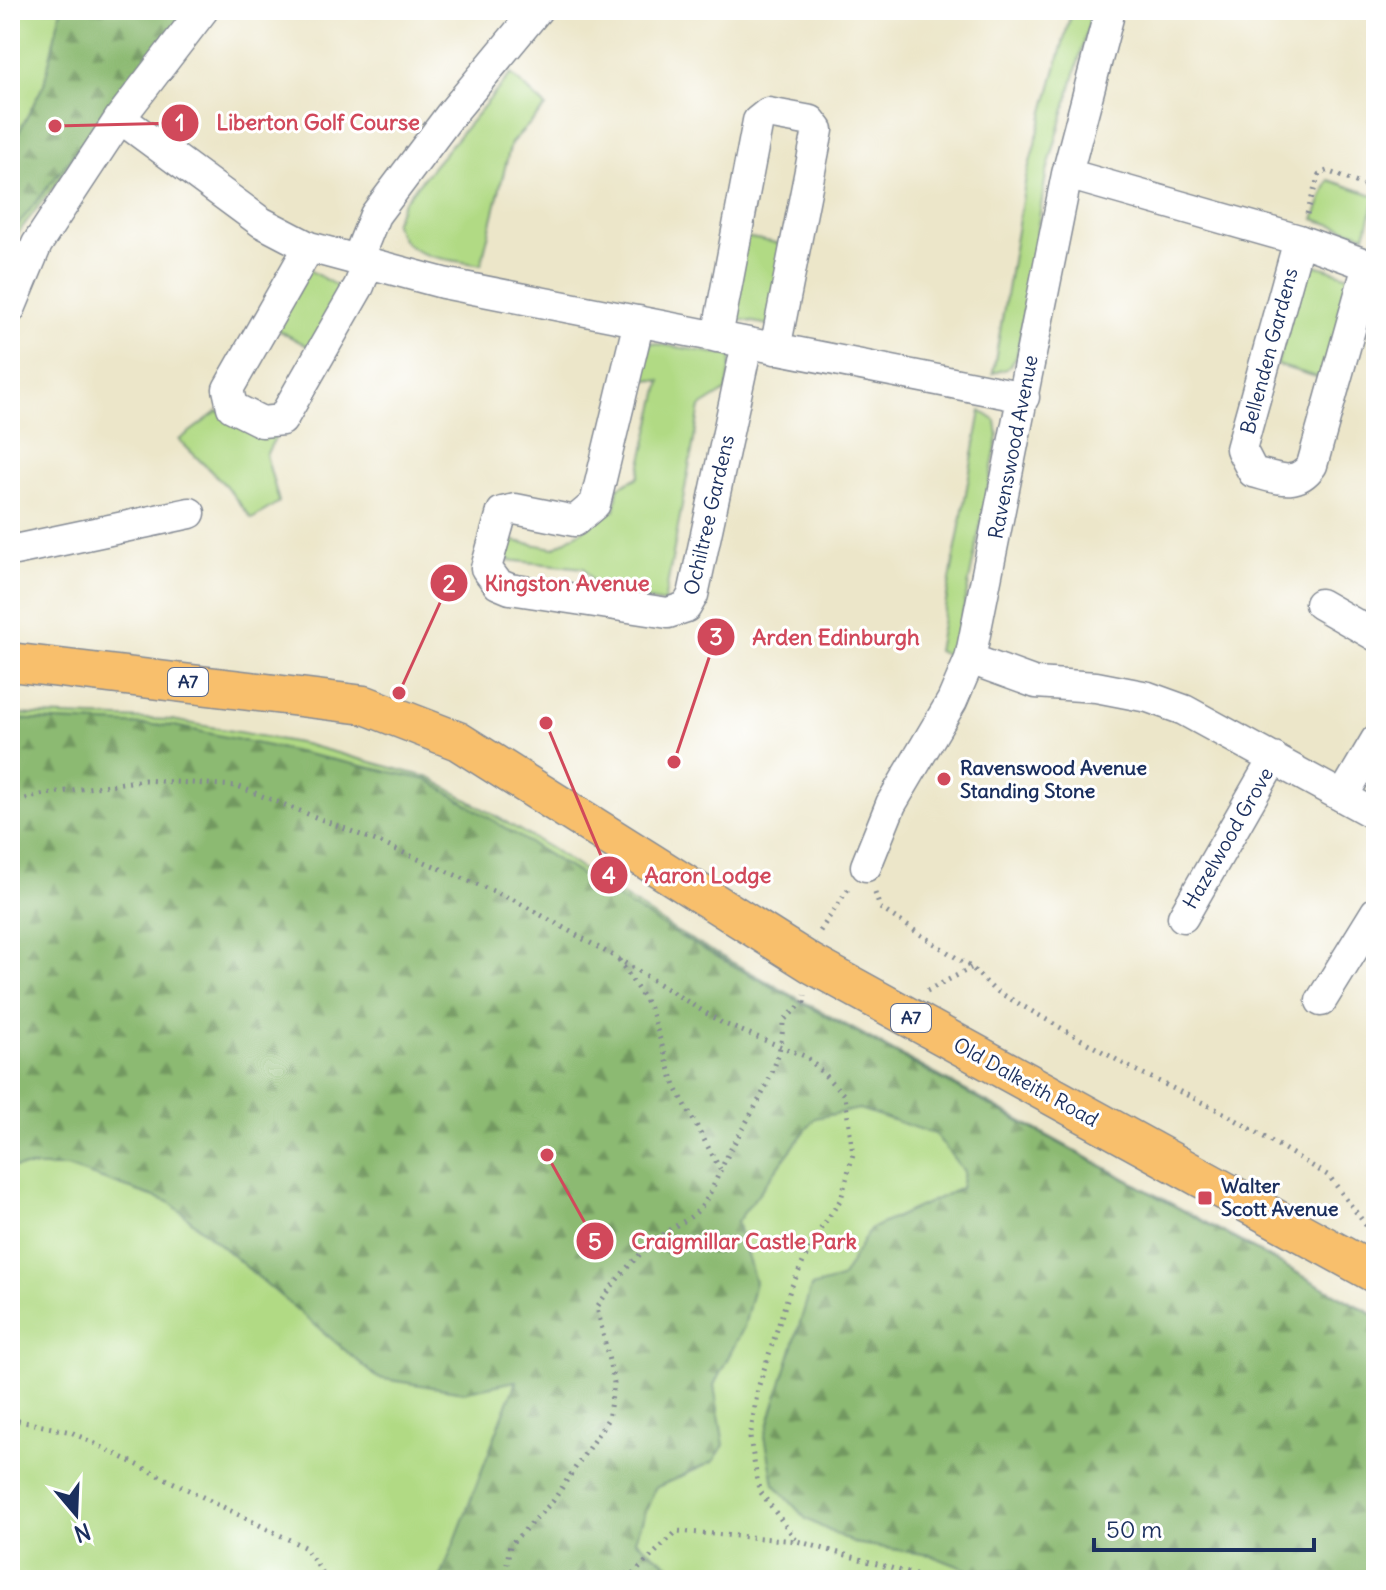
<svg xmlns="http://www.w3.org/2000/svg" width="1386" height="1590" viewBox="0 0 1386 1590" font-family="Delius,sans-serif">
  <defs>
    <pattern id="forest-firs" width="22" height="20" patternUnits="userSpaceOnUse" patternTransform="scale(2)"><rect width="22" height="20" fill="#8cba72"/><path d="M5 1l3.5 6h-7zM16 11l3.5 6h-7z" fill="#729861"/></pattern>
  </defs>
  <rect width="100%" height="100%" fill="#fff"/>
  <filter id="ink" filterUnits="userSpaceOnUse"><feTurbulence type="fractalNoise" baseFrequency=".0125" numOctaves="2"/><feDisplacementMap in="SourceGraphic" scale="16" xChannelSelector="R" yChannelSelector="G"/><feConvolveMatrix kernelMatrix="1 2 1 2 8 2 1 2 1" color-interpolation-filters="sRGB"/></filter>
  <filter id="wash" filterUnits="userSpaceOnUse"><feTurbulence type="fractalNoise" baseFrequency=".006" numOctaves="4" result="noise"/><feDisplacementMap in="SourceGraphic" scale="32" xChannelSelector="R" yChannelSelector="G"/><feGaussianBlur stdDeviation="1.8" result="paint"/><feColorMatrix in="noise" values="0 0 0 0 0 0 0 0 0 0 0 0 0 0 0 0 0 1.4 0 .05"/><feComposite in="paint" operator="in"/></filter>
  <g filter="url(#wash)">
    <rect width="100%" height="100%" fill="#ece6c9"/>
    <path fill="#b1da84" stroke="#668471" stroke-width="2" d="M10 10H189L10 243Z
      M1072 10H1093L1046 175 1017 356 1007 369 993 373 1026 177Z
      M511 74 546 107 511 143 481 265C445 258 407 261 394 223L403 202Z
      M1329 180 1376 196 1365 235 1314 219Z
      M745 237 787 245 768 325 733 318Z
      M1306 262 1355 278 1330 381 1277 365Z
      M309 270 344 290 311 348 276 329Z
      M651 343 732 356 727 390 700 407 664 603 598 591 584 568 507 560 508 540 554 548 615 510 618 487 638 477 661 381 641 379Z
      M218 411 277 434 266 455 279 502 252 519 225 485 179 440Z
      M981 411 996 421 998 437 954 657 937 651Z
      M10 714 172 720 304 744 430 778 550 848 677 932 1376 1316V1580H10Z"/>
    <path fill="url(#forest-firs)" stroke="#547468" stroke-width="2" d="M61 10H188L10 235V149L44 84Z
      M10 719 175 726 428 780 681 937 1376 1316V1580H1031L1017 1571 968 1570 930 1555 853 1543 806 1519 774 1484 765 1436 811 1287 841 1279 870 1229 961 1188 964 1172 935 1134 859 1109 815 1118 737 1222 755 1282 744 1327 714 1385 724 1445 713 1462 655 1488 635 1540 672 1567 763 1580H440L516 1381 463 1392 378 1378 169 1202 67 1167H10Z"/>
  </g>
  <g filter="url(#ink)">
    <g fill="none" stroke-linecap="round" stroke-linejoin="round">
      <defs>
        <path id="minor" d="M120 118 261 222 309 247 443 283 1024 397
          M1067 174 1299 240 1376 268
          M1299 240 1241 449 1253 472C1277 478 1296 488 1312 465L1368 265
          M309 247 228 389 232 407 262 422 282 420 359 286 368 263
          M357 260 375 215 451 114 537 10
          M10 309 37 244 120 118 203 10
          M639 321 595 504 575 521 515 509 502 512 486 568 498 584 510 589 668 613 686 607 693 595 747 344
          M717 337 758 121 768 113 811 121 818 130 775 349
          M10 551 190 513
          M1320 604 1376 636
          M970 659 1036 683 1096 687 1148 697 1184 710 1376 815
          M1343 796 1376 740
          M866 866 891 804 952 701 970 659 1067 174 1110 10
          M1183 917 1274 758
          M1321 1001 1376 912"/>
        <path id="major" d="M10 662 365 705 458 741 812 964 1376 1274"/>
      </defs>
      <use href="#minor" stroke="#848a94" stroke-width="33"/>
      <use href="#major" stroke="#848a94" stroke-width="41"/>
      <path stroke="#848a94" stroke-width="5" stroke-dasharray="2 6" stroke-linecap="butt" d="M1307 214 1319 174 1327 171 1376 190
        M10 803 45 794 144 780 237 786 376 841 516 901 617 958 722 1023 807 1057 845 1096 853 1154 841 1199 814 1239 790 1290 758 1388 750 1438 759 1490 797 1541
        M875 893 880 908 972 968 993 989 1131 1068 1226 1114 1329 1176 1371 1232
        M820 931 850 886
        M619 960 650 1008 675 1086 720 1169
        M927 991 971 968
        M10 1419 71 1432 304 1547 328 1580
        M504 1580 510 1545 553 1501 608 1419 614 1383 597 1307C617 1278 638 1252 668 1231 676 1225 686 1221 694 1214 708 1203 714 1183 722 1167 745 1117 782 1078 783 1021L804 1002 805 995
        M627 1580 677 1531 797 1541 933 1580"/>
      <use href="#minor" stroke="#fff" stroke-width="30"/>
      <use href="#major" stroke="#f8bf6c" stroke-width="38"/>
    </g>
  </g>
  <g fill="#d1495b" stroke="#fff" stroke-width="3">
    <circle cx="944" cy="779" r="8"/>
    <rect x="1197" y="1190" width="16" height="16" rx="4"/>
  </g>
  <g text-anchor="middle" stroke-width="6" stroke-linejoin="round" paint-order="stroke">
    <g fill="#fff" stroke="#5f6d8e" stroke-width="2">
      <rect x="168" y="668" width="40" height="28" rx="6"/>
      <rect x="891" y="1004" width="40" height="28" rx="6"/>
    </g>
    <g font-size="18" font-weight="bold" fill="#1b2f5e">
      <text x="188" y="688">A7</text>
      <text x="911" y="1024">A7</text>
    </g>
    <g font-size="20" fill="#1b2f5e" stroke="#fff">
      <text transform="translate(1269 351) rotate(-75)" y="7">Bellenden Gardens</text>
      <text transform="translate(1013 447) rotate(-79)" y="7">Ravenswood Avenue</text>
      <text transform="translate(709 515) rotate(-77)" y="7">Ochiltree Gardens</text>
      <text transform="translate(1228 838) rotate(-60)" y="7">Hazelwood Grove</text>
      <text transform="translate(1026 1082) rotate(29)" y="7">Old Dalkeith Road</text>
    </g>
    <g font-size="20" font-weight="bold" fill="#1b2f5e" stroke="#fff" text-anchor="start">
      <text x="960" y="775">Ravenswood Avenue<tspan x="960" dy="23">Standing Stone</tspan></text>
      <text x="1221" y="1193">Walter<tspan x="1221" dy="23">Scott Avenue</tspan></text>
    </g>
  </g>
  <path fill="none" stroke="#d1495b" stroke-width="3" d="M55 126L180 123M399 693L449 583M674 762L716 637M546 723L609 875M547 1155L595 1241"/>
  <g fill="#d1495b" stroke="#fff" stroke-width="3">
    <circle cx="55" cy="126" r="8"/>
    <circle cx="399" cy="693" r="8"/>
    <circle cx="674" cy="762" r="8"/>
    <circle cx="546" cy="723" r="8"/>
    <circle cx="547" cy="1155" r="8"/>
    <circle cx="180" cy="123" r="20"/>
    <circle cx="449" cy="583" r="20"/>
    <circle cx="716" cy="637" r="20"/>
    <circle cx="609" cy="875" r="20"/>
    <circle cx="595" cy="1241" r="20"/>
  </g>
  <g font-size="24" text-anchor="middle" font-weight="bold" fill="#fff">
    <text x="180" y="131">1</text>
    <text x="449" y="592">2</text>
    <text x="716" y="645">3</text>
    <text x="609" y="884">4</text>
    <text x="595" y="1250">5</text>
  </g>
  <g font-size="22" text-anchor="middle" font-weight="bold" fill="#d1495b" stroke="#fff" stroke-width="6" stroke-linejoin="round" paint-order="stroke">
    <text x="318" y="130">Liberton Golf Course</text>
    <text x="567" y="591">Kingston Avenue</text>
    <text x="836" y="645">Arden Edinburgh</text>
    <text x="708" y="883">Aaron Lodge</text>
    <text x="744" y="1249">Craigmillar Castle Park</text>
  </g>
  <rect width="1386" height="1590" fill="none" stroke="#fff" stroke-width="40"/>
  <g transform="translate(76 1514) rotate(161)" stroke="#ffffff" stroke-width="6" paint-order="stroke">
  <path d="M0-6L14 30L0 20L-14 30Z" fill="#1b2f5e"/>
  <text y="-12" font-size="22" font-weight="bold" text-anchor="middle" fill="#1b2f5e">N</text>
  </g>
  <path d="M1094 1538v12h220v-12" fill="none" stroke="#1b2f5e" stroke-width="4"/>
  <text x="1106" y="1538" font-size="24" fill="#1b2f5e" stroke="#ffffff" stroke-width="6" paint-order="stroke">50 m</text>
</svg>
